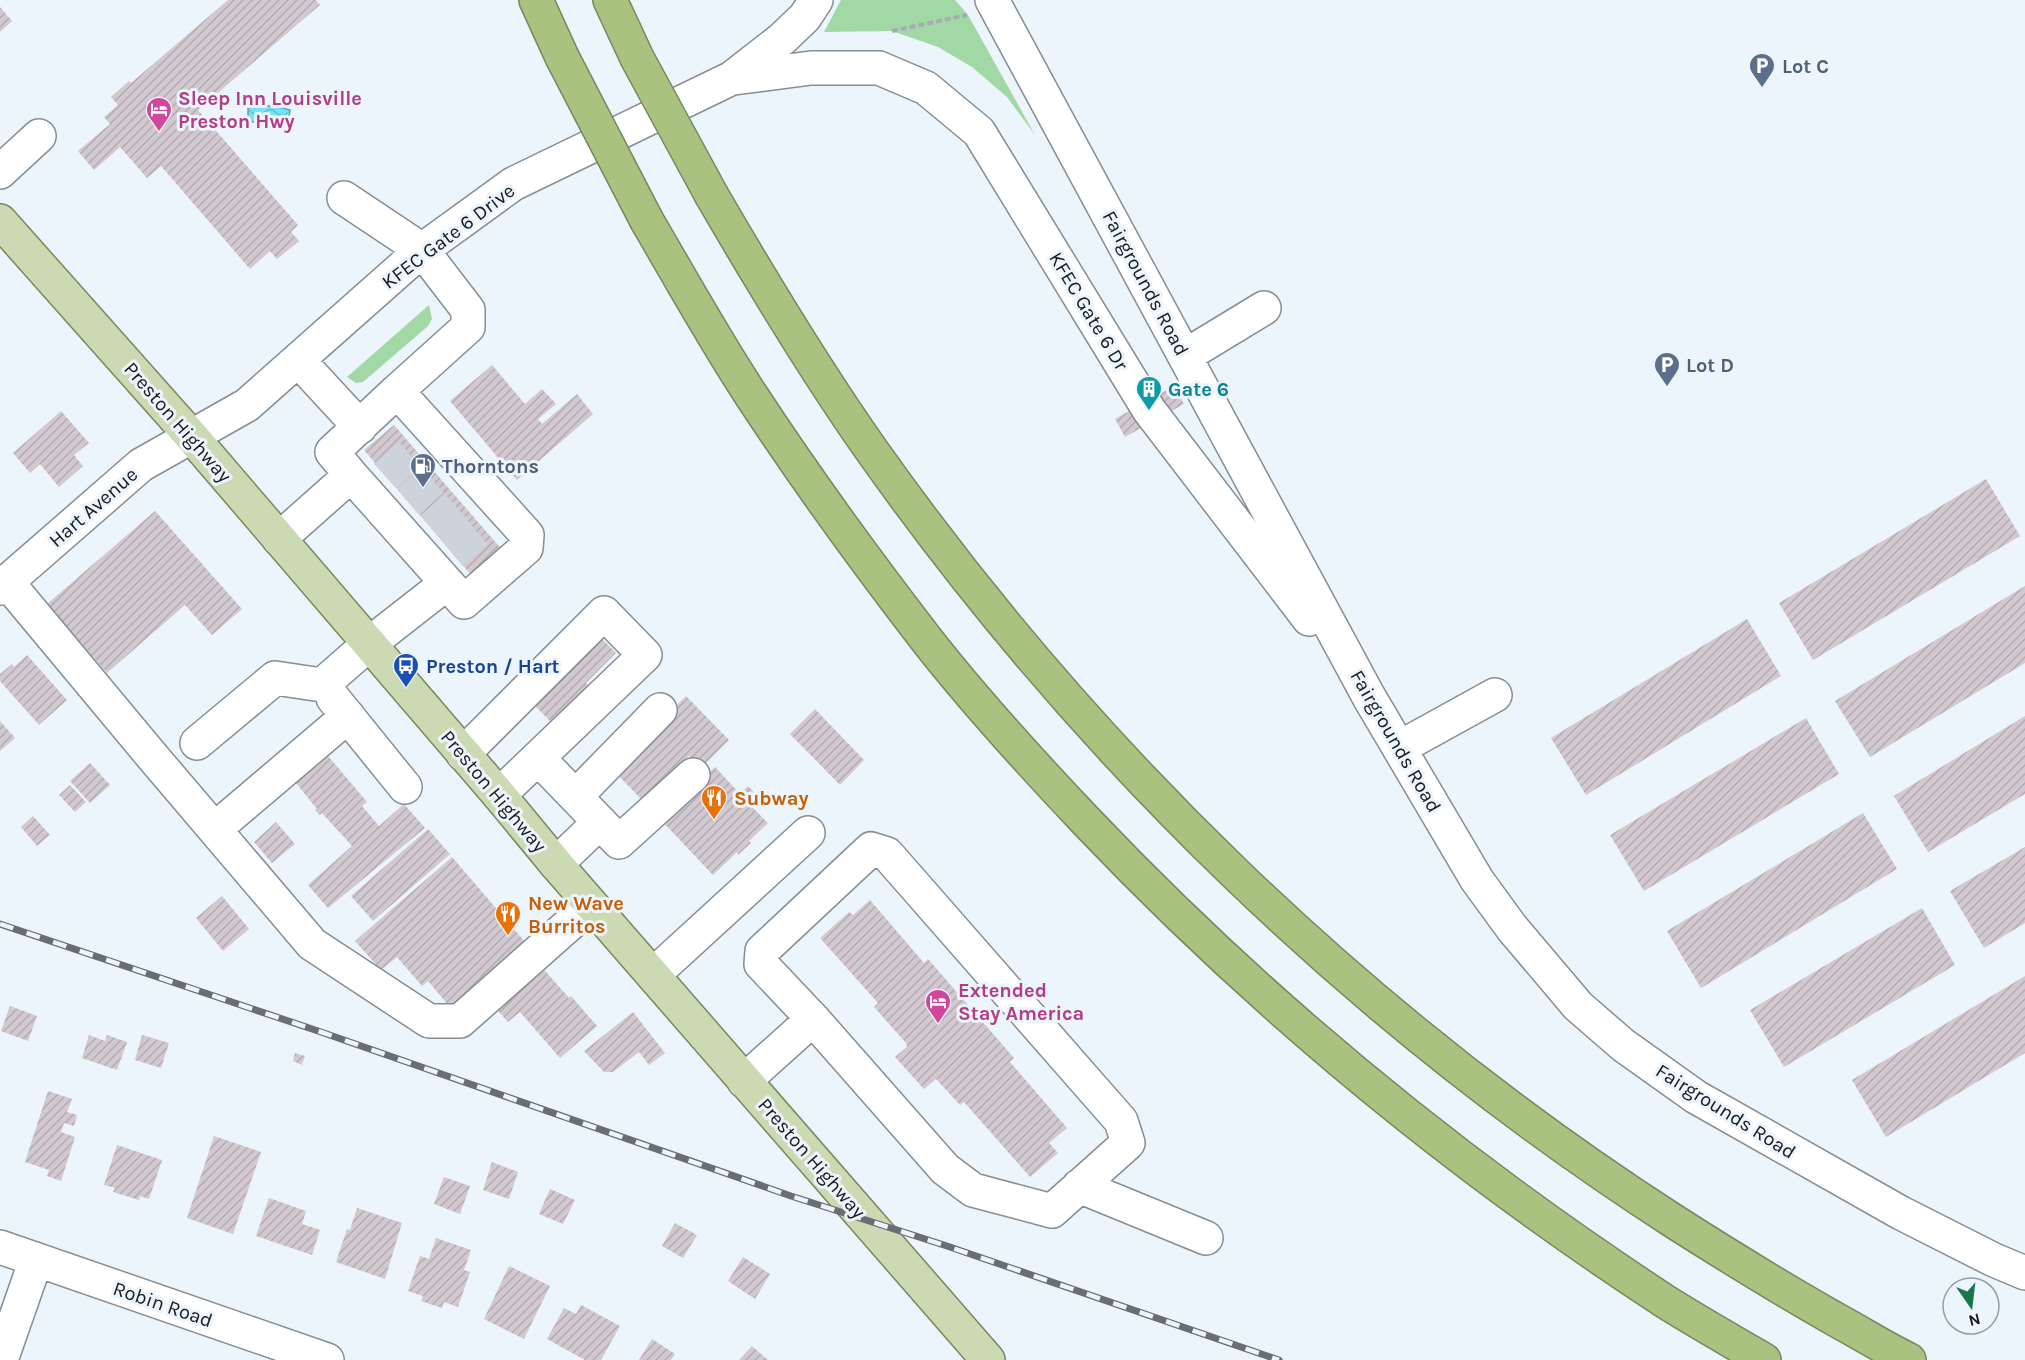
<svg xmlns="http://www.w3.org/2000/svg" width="2025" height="1360" viewBox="0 0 2025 1360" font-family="Karla,sans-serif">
  <defs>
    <pattern id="water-waves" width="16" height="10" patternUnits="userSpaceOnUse" patternTransform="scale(1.5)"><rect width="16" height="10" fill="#76e2f6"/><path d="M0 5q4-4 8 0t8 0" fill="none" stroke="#65c1d2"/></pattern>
    <pattern id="building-hatch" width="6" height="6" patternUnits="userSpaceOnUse" patternTransform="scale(1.5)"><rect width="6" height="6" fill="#d2c8cf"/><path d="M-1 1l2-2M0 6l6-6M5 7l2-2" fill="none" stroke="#b4abb1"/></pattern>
  </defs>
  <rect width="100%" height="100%" fill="#ecf4fc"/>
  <path fill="#a2d8a6" d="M841 0H955L968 15 1035 135 1007 97 972 67 938 47 892 31 824 32Z
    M429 305 432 319 428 326 363 382 356 383 347 377Z"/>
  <path fill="url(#water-waves)" stroke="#5aa6b5" stroke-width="1.5" d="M262 105 279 107 290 110 288 124 275 125 248 121V108Z"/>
  <path fill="url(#building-hatch)" d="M228 0H316L320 5 198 110 298 225 291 232 299 241 277 259 270 251 250 269 161 166 147 178 120 147 94 170 78 151 110 124 104 117 118 105 111 97 129 81 131 83Z
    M0 7 12 21 0 32Z
    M492 365 525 404 542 389 556 404 538 419 542 424 577 394 593 414 517 480 450 401Z
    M1174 386 1184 404 1125 437 1115 419Z
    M61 411 89 443 74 455 83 466 59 487 40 464 30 473 13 453Z
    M394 425 503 551 473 577 364 450Z
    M1986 479 2020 536 1813 660 1779 603Z
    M155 511 242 609 212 635 185 605 107 673 47 604Z
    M2025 586V663L1870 757 1835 701Z
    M1747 619 1781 676 1586 795 1551 738Z
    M596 633 616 653 586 683 589 687 553 724 525 696Z
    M27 655 67 700 39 725 0 681V674L12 664 14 667Z
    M686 696 729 740 701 768 689 756 643 801 612 769Z
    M815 709 864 760 840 785 790 734Z
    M2025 716V794L1928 852 1894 796Z
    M1806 718 1839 774 1644 891 1610 835Z
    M0 721 15 738 0 751Z
    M328 756 367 802 362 806 379 826 404 804 425 828 328 908 308 885 352 846 322 813 320 815 315 810 317 809 296 783Z
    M90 763 110 785 90 803 70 781Z
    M715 767 740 794 748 786 761 800 753 808 768 823 749 841 751 843 738 855 737 852 713 875 660 819Z
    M70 785 86 802 75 812 59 795Z
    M1863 813 1897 869 1701 988 1667 931Z
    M33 816 50 835 37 846 21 827Z
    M276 822 295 844 272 863 254 842Z
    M428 829 450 854 373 921 351 896Z
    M2025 847V923L1984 948 1950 891Z
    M452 857 525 942 450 1007 428 981 422 986 397 957 381 970 355 941Z
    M222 896 249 929 223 951 196 918Z
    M870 900 924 963 928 959 1014 1058 1010 1062 1067 1128 1049 1143 1058 1153 1030 1177 964 1102 960 1105 936 1079 924 1089 895 1057 907 1047 906 1043 874 1007 878 1003 820 938 849 912 853 915Z
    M1922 908 1955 965 1784 1067 1750 1010Z
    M540 965 569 998 571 996 597 1026 560 1058 520 1012 508 1022 493 1005Z
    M2025 976V1053L1886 1137 1852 1080Z
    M10 1006 37 1016 28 1041 1 1031Z
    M633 1012 665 1053 649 1065 639 1052 613 1072H604L584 1051Z
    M89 1035 105 1041 107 1035 127 1042 117 1070 82 1058Z
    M142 1035 169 1043 161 1068 135 1060Z
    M295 1053 305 1056 302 1065 293 1061Z
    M48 1091 72 1099 67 1112 77 1115 74 1126 64 1123 61 1132 75 1137 61 1181 47 1176 49 1170 25 1162Z
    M214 1136 261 1152 233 1234 187 1218Z
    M117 1145 162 1160 149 1199 140 1196 139 1200 113 1192 115 1188 104 1185Z
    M492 1162 518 1172 509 1199 483 1190Z
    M444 1177 470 1186 460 1214 434 1204Z
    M550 1189 575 1200 563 1224 539 1214Z
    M269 1198 306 1211 302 1224 320 1230 312 1255 256 1236Z
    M357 1208 402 1223 385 1279 336 1262 347 1229 350 1230Z
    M675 1223 697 1235 683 1258 662 1246Z
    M436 1238 471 1250 464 1270 470 1272 458 1307 444 1302 442 1308 421 1301 423 1296 408 1291 420 1256 429 1259Z
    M743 1257 770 1274 755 1299 728 1281Z
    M509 1266 550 1286 524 1339 484 1319Z
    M581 1305 620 1326 601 1360H585L547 1339 564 1308 576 1314Z
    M652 1339 675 1354 671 1360H639Z
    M752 1346 768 1360H739Z"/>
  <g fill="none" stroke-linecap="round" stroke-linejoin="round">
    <path stroke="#ccd3db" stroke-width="33" stroke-dasharray="33 16" stroke-linecap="butt" d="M385 476 415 449
      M408 502 438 476
      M431 528 461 502
      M452 553 483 527"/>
    <defs>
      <path id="minor" d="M992 0 1369 697 1477 880 1512 928 1578 1006 1623 1045 1696 1097 1901 1213 1994 1260 2025 1273
        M734 78 811 68H879L926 88 979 132 1149 410 1309 619
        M0 172 39 136
        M344 198 422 250 468 310V327L397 391
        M1185 356 1264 308
        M298 360 360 427
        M279 539 351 475 464 602 526 548 527 535 397 391 332 452 351 475
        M7 582 152 756 312 944 429 1021H460L591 905
        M0 588 141 465 247 405 422 250 513 184 732 78 782 39 805 17 816 0
        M333 698 405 787
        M197 743 275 678 322 685 369 644 447 583
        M1399 748 1495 695
        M463 754 604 613 645 655 499 795
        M538 758 619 842 693 775
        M576 796 660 710
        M215 829 348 716
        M556 864 600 822
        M653 975 808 833
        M744 1081 813 1019 945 1169 973 1190 1052 1211 1128 1143 1121 1121 887 854 871 849 762 951 761 964 813 1019
        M1079 1186 1206 1238
        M0 1247 327 1360
        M1 1360 36 1260"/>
      <path id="major" d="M0 221 192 437 499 795 556 864 988 1360"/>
      <path id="highway" d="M536 0 562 57
        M610 0 624 30
        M712 196C762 282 813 367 870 448 1086 754 1360 1019 1675 1222 1730 1257 1785 1291 1842 1323 1864 1335 1886 1349 1909 1360
        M647 221C681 279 714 339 751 395 806 479 865 560 926 639 976 703 1031 763 1087 822 1260 1004 1455 1164 1666 1302 1698 1322 1731 1341 1764 1360"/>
    </defs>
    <use href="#minor" stroke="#868d94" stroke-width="36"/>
    <use href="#major" stroke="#76885d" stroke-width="36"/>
    <use href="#highway" stroke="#76885d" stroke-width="36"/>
    <path stroke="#a5abb1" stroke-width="4" stroke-dasharray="6 3" stroke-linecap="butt" d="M892 31 967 15"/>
    <use href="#minor" stroke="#fff" stroke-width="33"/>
    <use href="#major" stroke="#cbdab2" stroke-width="33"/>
    <use href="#highway" stroke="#a9c27f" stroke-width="33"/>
    <defs>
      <path id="rail" d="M0 924 321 1032 791 1196 947 1246 1279 1360"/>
    </defs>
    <use href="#rail" stroke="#696e72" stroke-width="7"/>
    <use href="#rail" stroke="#ecf4fc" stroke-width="4.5" stroke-dasharray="14" stroke-linecap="butt"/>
    <defs>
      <path id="highway-bridge" d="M624 30 637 58 712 196
        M562 57 647 221"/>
    </defs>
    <use href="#highway-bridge" stroke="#76885d" stroke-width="36" stroke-linecap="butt"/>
    <use href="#highway-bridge" stroke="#a9c27f" stroke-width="33"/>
  </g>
  <defs>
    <symbol id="parking-pin" viewBox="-11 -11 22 30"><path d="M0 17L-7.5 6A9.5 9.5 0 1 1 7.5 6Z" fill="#5c6f8a" stroke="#ecf4fc"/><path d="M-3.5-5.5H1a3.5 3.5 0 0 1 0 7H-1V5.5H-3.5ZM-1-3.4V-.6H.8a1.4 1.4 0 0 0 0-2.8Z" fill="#fff"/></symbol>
    <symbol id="hotel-pin" viewBox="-11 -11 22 30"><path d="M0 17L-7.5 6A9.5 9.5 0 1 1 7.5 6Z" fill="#d1479c" stroke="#ecf4fc"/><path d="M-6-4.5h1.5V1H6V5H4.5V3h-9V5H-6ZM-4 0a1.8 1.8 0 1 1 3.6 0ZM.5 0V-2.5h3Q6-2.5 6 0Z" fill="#fff"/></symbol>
    <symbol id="building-pin" viewBox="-11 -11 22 30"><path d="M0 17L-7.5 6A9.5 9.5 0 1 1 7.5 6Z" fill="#0f9aa8" stroke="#ecf4fc"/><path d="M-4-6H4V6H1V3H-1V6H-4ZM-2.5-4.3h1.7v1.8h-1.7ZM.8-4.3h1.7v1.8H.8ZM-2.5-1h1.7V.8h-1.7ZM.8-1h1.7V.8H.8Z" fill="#fff"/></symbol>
    <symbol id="fuel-pin" viewBox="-11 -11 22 30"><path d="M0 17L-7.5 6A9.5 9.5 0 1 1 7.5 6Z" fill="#5c6f8a" stroke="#ecf4fc"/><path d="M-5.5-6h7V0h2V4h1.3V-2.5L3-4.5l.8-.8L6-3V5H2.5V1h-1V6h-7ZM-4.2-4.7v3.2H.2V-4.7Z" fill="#fff"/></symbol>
    <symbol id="bus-pin" viewBox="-11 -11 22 30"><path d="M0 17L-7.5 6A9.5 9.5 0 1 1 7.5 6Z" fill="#1a4fb4" stroke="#ecf4fc"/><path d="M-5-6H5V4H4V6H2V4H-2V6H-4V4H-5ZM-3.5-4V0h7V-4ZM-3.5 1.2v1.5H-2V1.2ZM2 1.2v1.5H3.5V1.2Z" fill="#fff"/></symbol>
    <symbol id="restaurant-pin" viewBox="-11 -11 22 30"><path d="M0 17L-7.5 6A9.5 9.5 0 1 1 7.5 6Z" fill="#e8710a" stroke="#ecf4fc"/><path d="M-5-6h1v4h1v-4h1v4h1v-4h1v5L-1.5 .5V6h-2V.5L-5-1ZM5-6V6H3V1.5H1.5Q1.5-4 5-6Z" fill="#fff"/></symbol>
  </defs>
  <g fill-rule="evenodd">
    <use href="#parking-pin" x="1747" y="51" width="30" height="40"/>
    <use href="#hotel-pin" x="144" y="95" width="30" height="40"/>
    <use href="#parking-pin" x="1652" y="350" width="30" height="40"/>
    <use href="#building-pin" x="1134" y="374" width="30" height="40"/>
    <use href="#fuel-pin" x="408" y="451" width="30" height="40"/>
    <use href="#bus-pin" x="391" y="651" width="30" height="40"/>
    <use href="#restaurant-pin" x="699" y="783" width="30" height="40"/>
    <use href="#restaurant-pin" x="493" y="899" width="30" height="40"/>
    <use href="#hotel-pin" x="923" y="987" width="30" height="40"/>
  </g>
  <g text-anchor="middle" stroke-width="6" stroke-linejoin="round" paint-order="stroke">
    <g font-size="20" font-weight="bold" fill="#4e5e75" stroke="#ecf4fc" text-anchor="start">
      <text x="1782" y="73">Lot C</text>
      <text x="1686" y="372">Lot D</text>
      <text x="442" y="473">Thorntons</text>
    </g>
    <g font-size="20" font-weight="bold" fill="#b23c85" stroke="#ecf4fc" text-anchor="start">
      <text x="178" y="105">Sleep Inn Louisville<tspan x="178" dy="23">Preston Hwy</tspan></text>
      <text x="958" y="997">Extended<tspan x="958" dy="23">Stay America</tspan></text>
    </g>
    <g font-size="20" fill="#181b1d" stroke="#ecf4fc">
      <text transform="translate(448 236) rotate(-37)" y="7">KFEC Gate 6 Drive</text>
      <text transform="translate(1146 283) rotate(62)" y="7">Fairgrounds Road</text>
      <text transform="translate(1089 311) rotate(59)" y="7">KFEC Gate 6 Dr</text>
      <text transform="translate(178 422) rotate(49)" y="7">Preston Highway</text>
      <text transform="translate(93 507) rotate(-41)" y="7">Hart Avenue</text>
      <text transform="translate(1396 741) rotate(60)" y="7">Fairgrounds Road</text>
      <text transform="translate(494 791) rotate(50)" y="7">Preston Highway</text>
      <text transform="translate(1726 1111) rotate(32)" y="7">Fairgrounds Road</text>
      <text transform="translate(812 1158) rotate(49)" y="7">Preston Highway</text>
      <text transform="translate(163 1304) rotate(19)" y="7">Robin Road</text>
    </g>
    <g font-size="20" font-weight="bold" fill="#0d838f" stroke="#ecf4fc" text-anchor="start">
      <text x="1168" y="396">Gate 6</text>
    </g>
    <g font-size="20" font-weight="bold" fill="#164399" stroke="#ecf4fc" text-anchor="start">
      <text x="426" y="673">Preston / Hart</text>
    </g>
    <g font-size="20" font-weight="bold" fill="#c56008" stroke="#ecf4fc" text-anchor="start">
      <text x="734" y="805">Subway</text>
      <text x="528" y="910">New Wave<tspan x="528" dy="23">Burritos</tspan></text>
    </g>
  </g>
  <g transform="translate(1971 1306) rotate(166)"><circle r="28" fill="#ecf4fc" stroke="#979da3" stroke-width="1.5"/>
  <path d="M0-4.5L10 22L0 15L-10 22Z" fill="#18764c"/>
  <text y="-9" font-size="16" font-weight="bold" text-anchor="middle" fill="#181b1d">N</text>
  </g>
</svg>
